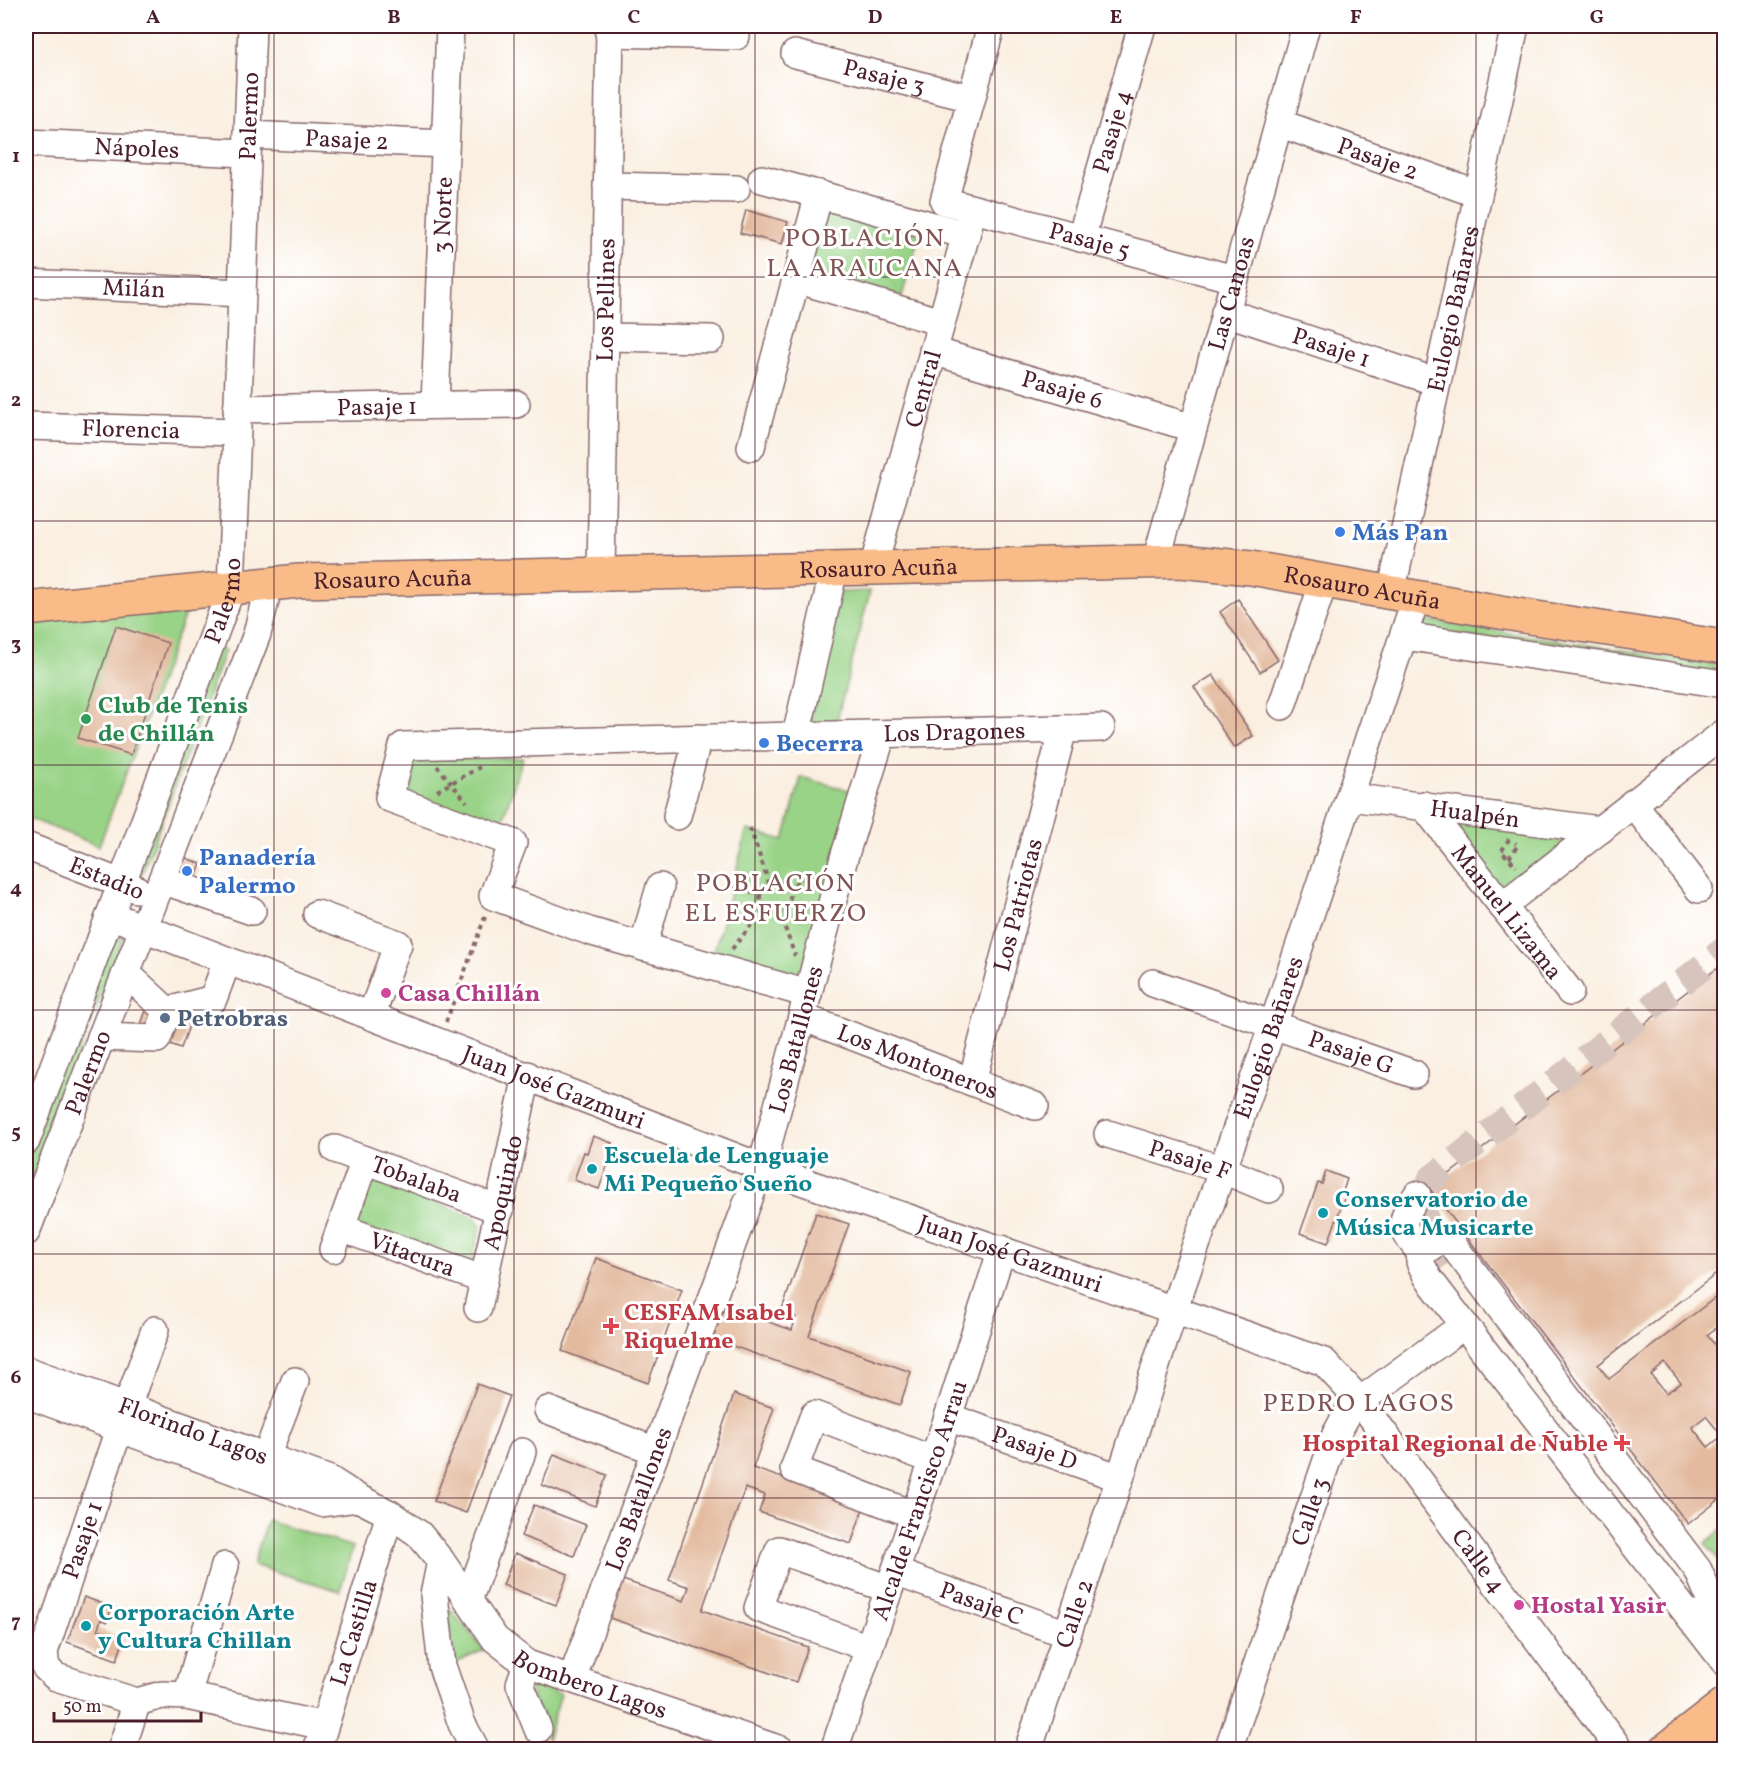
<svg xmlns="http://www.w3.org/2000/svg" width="1750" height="1775" viewBox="0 0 1750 1775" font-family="Vollkorn,serif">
  <rect width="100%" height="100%" fill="#fff"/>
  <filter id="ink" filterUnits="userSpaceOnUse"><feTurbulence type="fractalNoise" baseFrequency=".0167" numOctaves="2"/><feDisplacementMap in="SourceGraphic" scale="12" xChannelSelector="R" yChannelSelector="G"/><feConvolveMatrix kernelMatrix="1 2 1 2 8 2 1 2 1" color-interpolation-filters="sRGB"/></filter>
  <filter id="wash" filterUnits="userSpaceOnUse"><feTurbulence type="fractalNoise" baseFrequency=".008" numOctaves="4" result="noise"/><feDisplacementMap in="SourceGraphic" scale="24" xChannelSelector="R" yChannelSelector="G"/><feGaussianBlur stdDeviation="1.35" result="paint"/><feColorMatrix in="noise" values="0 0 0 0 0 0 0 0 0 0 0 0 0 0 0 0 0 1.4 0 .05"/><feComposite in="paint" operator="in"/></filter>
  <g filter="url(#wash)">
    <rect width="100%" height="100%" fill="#faefe1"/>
    <path fill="#99d387" stroke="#727959" stroke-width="1.5" d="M825 207 920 234 902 296 807 270Z
      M870 591 836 724 809 725 840 592Z
      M189 603 99 846 26 817V621Z
      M1419 619 1724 666V676L1417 629Z
      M209 645 225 650 142 875 127 870Z
      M415 758H523L500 828 403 796Z
      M801 777 856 792 803 988 711 963 747 830 784 840Z
      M1439 813 1583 835 1505 896Z
      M107 928 124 934 26 1197V1147Z
      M370 1178 476 1218 481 1226 471 1264 353 1225Z
      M267 1520 353 1547 340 1591 253 1565Z
      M1724 1528V1567L1705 1543Z
      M450 1609 484 1650 456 1663 446 1611Z
      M528 1683 561 1694 547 1739Z"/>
    <g id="blocks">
      <path fill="#e3ba9e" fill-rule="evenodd" d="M746 210 788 222 782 244 740 233Z
        M1238 599 1278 660 1260 672 1220 612Z
        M116 626 168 643 131 755 78 738Z
        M1213 675 1253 736 1234 748 1194 687Z
        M181 856 201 864 193 885 173 877Z
        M1724 963V1268L1598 1365 1609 1379 1724 1291V1329L1721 1324 1707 1335 1721 1353 1724 1350V1496L1688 1524 1430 1189ZM1665 1363 1681 1383 1666 1393 1651 1375ZM1706 1416 1722 1436 1708 1447 1692 1427Z
        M149 1002 192 1018 181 1048 138 1033Z
        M593 1136 612 1143 607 1157 610 1158 599 1189 574 1180 584 1152 587 1153Z
        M1326 1171 1347 1179 1343 1191 1346 1193 1328 1243 1300 1233 1318 1183 1322 1184Z
        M816 1213 849 1224 809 1336 911 1372 900 1405 713 1339 724 1307 792 1330 796 1317 781 1312Z
        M596 1258 682 1290 648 1383 562 1351Z
        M477 1384 509 1396 466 1513 434 1501Z
        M734 1394 774 1408 753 1468 864 1506 851 1544 759 1512 765 1495 745 1488 702 1610 808 1647 796 1682 604 1616 617 1578 684 1601 689 1587 669 1580Z
        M554 1454 607 1475 595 1506 542 1485Z
        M534 1505 586 1525 574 1556 521 1536Z
        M515 1553 568 1574 556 1605 503 1585Z
        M84 1597 112 1607 107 1622 101 1619 98 1629 124 1639 117 1660 67 1642Z"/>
    </g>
  </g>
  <g filter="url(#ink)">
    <use href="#blocks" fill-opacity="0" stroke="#88686b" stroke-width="1.5"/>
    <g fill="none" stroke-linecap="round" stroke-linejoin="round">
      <path stroke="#d7c5bd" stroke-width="27" stroke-dasharray="27 14" stroke-linecap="butt" d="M1450 1262C1436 1244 1420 1222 1424 1197 1425 1191 1429 1185 1431 1179L1724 950"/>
      <defs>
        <g id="minor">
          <path id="s1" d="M991 26 944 201 1234 279"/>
          <path d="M609 33 736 36"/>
          <path id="s2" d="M795 54 971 98"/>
          <path id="s3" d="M1279 123 1478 194"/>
          <path id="s4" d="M248 135 445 144"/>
          <path id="s5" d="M26 143 247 153"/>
          <path d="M762 179 966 235"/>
          <path d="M607 186 736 189"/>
          <path id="s6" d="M1081 238 1142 26"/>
          <path d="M796 279 941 322"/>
          <path id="s7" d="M26 283 242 293"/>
          <path id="s8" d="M1225 312 1437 382"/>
          <path d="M605 337 711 339"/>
          <path id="s9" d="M933 351 1193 428"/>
          <path id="s10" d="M435 405 450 26"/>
          <path id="s11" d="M237 409 516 404"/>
          <path id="s12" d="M26 426 236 432"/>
          <path d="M751 447 819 194"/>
          <path id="s13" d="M1156 561 1306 26"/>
          <path id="s14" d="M873 568 973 209"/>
          <path id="s15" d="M601 574 610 26"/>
          <path id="s16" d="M1391 593 1515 26"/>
          <path d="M1404 636 1724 684"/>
          <path d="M1282 706 1324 581"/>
          <path d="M796 736 834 569"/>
          <path id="s17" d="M1350 797 1600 830"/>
          <path d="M1633 803 1699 889"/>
          <path id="s18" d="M1423 805 1570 992"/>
          <path d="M677 816 698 738"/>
          <path d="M26 846 136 889"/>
          <path d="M162 880 252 911"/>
          <path d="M1502 906 1724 733"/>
          <path d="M317 914 398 944 371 1016"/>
          <path id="s19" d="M110 915 761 1167 1324 1362 1360 1401 1620 1750"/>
          <path d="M643 947 660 887"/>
          <path d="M126 973 167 1011"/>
          <path id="s20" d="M1153 983 1414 1074"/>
          <path id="s21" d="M808 994 589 931 493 896 513 843 389 798 403 746 1101 728"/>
          <path d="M167 1011 213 999 227 961"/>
          <path id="s22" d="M802 1017 1035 1106"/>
          <path d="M101 1037 157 1039 167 1011"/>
          <path id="s23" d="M972 1082 1063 729"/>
          <path id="s24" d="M1108 1134 1221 1169 1269 1189"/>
          <path id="s25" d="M26 1141 231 589 252 26"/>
          <path id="s26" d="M335 1149 500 1210"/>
          <path d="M1417 1195C1398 1225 1400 1227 1421 1253"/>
          <path id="s27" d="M341 1228 484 1280"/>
          <path id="s28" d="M26 1232 257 634 269 584"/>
          <path d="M333 1249 365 1160"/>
          <path id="s29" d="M478 1308 527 1075"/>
          <path id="s30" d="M26 1370 330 1480 358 1498 390 1514 419 1534 441 1561 495 1639 527 1664 781 1750"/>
          <path d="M26 1394 322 1503 358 1498"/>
          <path d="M127 1406 155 1330"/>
          <path d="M548 1410 656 1451"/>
          <path id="s31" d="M948 1417 1120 1478"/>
          <path d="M119 1429 44 1652 46 1668 56 1677 137 1702 162 1695 187 1696 324 1726"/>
          <path d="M266 1457 295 1381"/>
          <path d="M915 1515 794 1469 814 1415 933 1460"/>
          <path d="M441 1561 434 1595 442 1666 462 1724 476 1750"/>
          <path id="s32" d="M895 1572 1067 1634"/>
          <path d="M468 1601 522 1452"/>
          <path d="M1705 1636 1710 1598 1698 1570 1452 1244 1441 1240 1421 1253 1420 1262 1428 1278 1724 1661"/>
          <path d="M869 1648 758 1608 779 1550 889 1589"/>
          <path d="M527 1664 520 1684 538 1729"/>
          <path id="s33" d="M572 1679 765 1155 844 858 882 734"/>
          <path d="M187 1696 225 1566"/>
          <path d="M121 1750 137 1702"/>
          <path id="s34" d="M317 1750 390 1514"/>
          <path id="s35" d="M834 1750 948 1417 1002 1249"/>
          <path id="s36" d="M1028 1750 1120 1478 1180 1291 1273 1025 1416 598"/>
          <path id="s37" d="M1228 1750 1336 1434 1348 1413 1360 1401 1464 1325"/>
        </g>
        <g id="major">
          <path id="s38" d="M26 609 299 581 1181 561 1251 568 1517 615 1724 647"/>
          <path d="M1666 1750 1724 1705"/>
          <path d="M1715 1750 1724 1742"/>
        </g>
      </defs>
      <use href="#minor" stroke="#88686b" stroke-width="30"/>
      <use href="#major" stroke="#88686b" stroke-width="36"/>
      <path stroke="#88686b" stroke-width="4" stroke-dasharray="4.5 4.5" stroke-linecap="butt" d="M437 766 467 802
        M437 791 480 767
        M750 828 769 883
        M1509 839 1501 852 1509 858 1516 867
        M1509 858 1518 845 1515 843
        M760 897a15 15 0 1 1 30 0a15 15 0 1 1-30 0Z
        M733 887 760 894
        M786 888 818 872
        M789 902 808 908
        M779 911 795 956
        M732 949 765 908
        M446 1022 485 917"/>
      <use href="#minor" stroke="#fff" stroke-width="27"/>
      <use href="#major" stroke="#f9bc89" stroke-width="33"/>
    </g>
  </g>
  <path fill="none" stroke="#4a1f2b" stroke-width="1.5" stroke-opacity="0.55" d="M274 26V1750M514 26V1750M755 26V1750M995 26V1750M1236 26V1750M1476 26V1750M26 277H1724M26 521H1724M26 765H1724M26 1010H1724M26 1254H1724M26 1498H1724"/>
  <g fill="#3f7fe0" stroke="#fff" stroke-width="2">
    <circle cx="1340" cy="532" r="6"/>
    <circle cx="764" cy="743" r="6"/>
    <circle cx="187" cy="871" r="6"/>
  </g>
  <circle fill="#2e9e5b" stroke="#fff" stroke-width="2" cx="86" cy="719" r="6"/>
  <g fill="#d1479c" stroke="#fff" stroke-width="2">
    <circle cx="386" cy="993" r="6"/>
    <circle cx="1519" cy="1605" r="6"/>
  </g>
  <circle fill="#5c6f8a" stroke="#fff" stroke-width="2" cx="165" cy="1018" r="6"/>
  <g fill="#0f9aa8" stroke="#fff" stroke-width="2">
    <circle cx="592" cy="1169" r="6"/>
    <circle cx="1323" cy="1213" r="6"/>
    <circle cx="86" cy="1626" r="6"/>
  </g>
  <g fill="#e0444e" stroke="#fff" stroke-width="2">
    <path d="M608 1317h6v6h6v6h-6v6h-6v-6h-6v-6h6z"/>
    <path d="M1619 1434h6v6h6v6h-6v6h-6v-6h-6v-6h6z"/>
  </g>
  <g text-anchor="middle" stroke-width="6" stroke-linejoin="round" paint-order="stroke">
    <g font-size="24" fill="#4a1f2b" stroke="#fff">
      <text dy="8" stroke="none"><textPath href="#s2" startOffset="92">Pasaje 3</textPath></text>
      <text dy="8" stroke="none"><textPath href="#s25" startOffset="1062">Palermo</textPath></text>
      <text dy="8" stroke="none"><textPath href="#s6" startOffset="111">Pasaje 4</textPath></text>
      <text dy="8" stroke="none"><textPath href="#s4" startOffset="99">Pasaje 2</textPath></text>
      <text dy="8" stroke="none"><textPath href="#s5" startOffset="111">Nápoles</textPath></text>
      <text dy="8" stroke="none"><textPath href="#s3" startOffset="105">Pasaje 2</textPath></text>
      <text dy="8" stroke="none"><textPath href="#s10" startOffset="190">3 Norte</textPath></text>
      <text dy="8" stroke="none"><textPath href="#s1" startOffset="332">Pasaje 5</textPath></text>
      <text dy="8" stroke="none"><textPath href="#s7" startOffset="108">Milán</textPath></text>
      <text dy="8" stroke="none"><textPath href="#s13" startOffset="278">Las Canoas</textPath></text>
      <text dy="8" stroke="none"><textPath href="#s15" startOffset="274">Los Pellines</textPath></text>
      <text dy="8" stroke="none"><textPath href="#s16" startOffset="291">Eulogio Bañares</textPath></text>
      <text dy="8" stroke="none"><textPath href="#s8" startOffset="112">Pasaje 1</textPath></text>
      <text dy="8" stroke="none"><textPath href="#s14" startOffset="186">Central</textPath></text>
      <text dy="8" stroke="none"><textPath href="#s9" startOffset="135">Pasaje 6</textPath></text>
      <text dy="8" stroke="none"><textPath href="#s11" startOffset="140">Pasaje 1</textPath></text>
      <text dy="8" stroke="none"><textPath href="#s12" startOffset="105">Florencia</textPath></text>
      <text dy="8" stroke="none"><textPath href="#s38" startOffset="854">Rosauro Acuña</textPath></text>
      <text dy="8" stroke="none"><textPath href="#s38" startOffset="368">Rosauro Acuña</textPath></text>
      <text dy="8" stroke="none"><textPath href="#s38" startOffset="1340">Rosauro Acuña</textPath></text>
      <text dy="8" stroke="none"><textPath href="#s25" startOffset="576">Palermo</textPath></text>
      <text dy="8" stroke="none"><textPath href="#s21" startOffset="1124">Los Dragones</textPath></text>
      <text dy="8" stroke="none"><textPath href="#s17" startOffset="126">Hualpén</textPath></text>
      <text transform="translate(107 878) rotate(22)" y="8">Estadio</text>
      <text dy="8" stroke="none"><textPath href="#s23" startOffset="183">Los Patriotas</textPath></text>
      <text dy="8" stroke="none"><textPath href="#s18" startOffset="136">Manuel Lizama</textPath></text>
      <text dy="8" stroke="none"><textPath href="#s36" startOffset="752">Eulogio Bañares</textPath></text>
      <text dy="8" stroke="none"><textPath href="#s33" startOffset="678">Los Batallones</textPath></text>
      <text dy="8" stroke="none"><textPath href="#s20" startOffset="210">Pasaje G</textPath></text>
      <text dy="8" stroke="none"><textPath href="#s22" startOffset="124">Los Montoneros</textPath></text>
      <text dy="8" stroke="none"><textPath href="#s28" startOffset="171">Palermo</textPath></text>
      <text dy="8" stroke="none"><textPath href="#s19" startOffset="476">Juan José Gazmuri</textPath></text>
      <text dy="8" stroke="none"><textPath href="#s24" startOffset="86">Pasaje F</textPath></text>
      <text dy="8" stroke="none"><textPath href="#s26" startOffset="87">Tobalaba</textPath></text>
      <text dy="8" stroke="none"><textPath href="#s29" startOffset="118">Apoquindo</textPath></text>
      <text dy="8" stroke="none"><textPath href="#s19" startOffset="962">Juan José Gazmuri</textPath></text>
      <text dy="8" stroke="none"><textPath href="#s27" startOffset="76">Vitacura</textPath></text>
      <text dy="8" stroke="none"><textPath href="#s30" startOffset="178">Florindo Lagos</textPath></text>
      <text dy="8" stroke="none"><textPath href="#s31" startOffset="92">Pasaje D</textPath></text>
      <text dy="8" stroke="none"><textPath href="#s33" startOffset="192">Los Batallones</textPath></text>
      <text dy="8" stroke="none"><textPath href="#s35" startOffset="264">Alcalde Francisco Arrau</textPath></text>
      <text dy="8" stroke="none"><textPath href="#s37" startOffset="252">Calle 3</textPath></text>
      <text transform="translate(82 1540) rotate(-71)" y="8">Pasaje 1</text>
      <text dy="8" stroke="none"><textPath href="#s19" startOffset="1546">Calle 4</textPath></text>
      <text dy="8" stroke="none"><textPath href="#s32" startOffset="92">Pasaje C</textPath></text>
      <text dy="8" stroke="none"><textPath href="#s36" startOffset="144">Calle 2</textPath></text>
      <text dy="8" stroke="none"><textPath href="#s34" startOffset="123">La Castilla</textPath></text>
      <text dy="8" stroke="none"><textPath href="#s30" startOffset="664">Bombero Lagos</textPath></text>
    </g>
    <g font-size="24" font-weight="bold" fill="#366cbe" stroke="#fff" text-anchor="start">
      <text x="1352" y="540">Más Pan</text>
      <text x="776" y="751">Becerra</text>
      <text x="199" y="865">Panadería<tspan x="199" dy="28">Palermo</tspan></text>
    </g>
    <g font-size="24" font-weight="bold" fill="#27864d" stroke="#fff" text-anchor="start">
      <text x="98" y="713">Club de Tenis<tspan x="98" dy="28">de Chillán</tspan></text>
    </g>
    <g font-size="24" font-weight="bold" fill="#b23c85" stroke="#fff" text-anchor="start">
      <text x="398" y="1001">Casa Chillán</text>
      <text x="1531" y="1613">Hostal Yasir</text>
    </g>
    <g font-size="24" font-weight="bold" fill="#4e5e75" stroke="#fff" text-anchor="start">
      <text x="177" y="1026">Petrobras</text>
    </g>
    <g font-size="24" font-weight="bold" fill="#0d838f" stroke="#fff" text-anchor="start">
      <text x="604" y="1163">Escuela de Lenguaje<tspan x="604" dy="28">Mi Pequeño Sueño</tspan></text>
      <text x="1335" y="1207">Conservatorio de<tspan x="1335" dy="28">Música Musicarte</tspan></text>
      <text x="98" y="1620">Corporación Arte<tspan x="98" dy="28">y Cultura Chillan</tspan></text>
    </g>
    <g font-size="24" font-weight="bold" fill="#be3a42" stroke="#fff" text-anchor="start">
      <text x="624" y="1320">CESFAM Isabel<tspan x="624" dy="28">Riquelme</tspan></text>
      <text x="1608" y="1451" text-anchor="end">Hospital Regional de Ñuble</text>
    </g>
    <g font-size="26" letter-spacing="1.5" fill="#805553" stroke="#fff">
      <text x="865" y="246">POBLACIÓN<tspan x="865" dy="30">LA ARAUCANA</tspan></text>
      <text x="776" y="891">POBLACIÓN<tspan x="776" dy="30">EL ESFUERZO</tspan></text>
      <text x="1359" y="1411">PEDRO LAGOS</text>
    </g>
  </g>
  <rect width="1750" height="1775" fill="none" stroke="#fff" stroke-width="66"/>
  <path d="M54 1712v9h147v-9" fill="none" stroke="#4a1f2b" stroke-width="3"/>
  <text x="63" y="1712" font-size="18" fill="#4a1f2b" stroke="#ffffff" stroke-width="4.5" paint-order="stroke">50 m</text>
  <rect x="33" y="33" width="1684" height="1709" fill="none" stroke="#4a1f2b" stroke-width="2"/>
  <g font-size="20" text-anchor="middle" font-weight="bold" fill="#4a1f2b">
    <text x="153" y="23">A</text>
    <text x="394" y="23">B</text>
    <text x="634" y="23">C</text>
    <text x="875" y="23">D</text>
    <text x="1116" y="23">E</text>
    <text x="1356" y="23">F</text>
    <text x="1597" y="23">G</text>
    <text x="16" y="162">1</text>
    <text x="16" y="406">2</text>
    <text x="16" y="650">3</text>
    <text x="16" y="894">4</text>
    <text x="16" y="1138">5</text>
    <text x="16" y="1383">6</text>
    <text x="16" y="1627">7</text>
  </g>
</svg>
